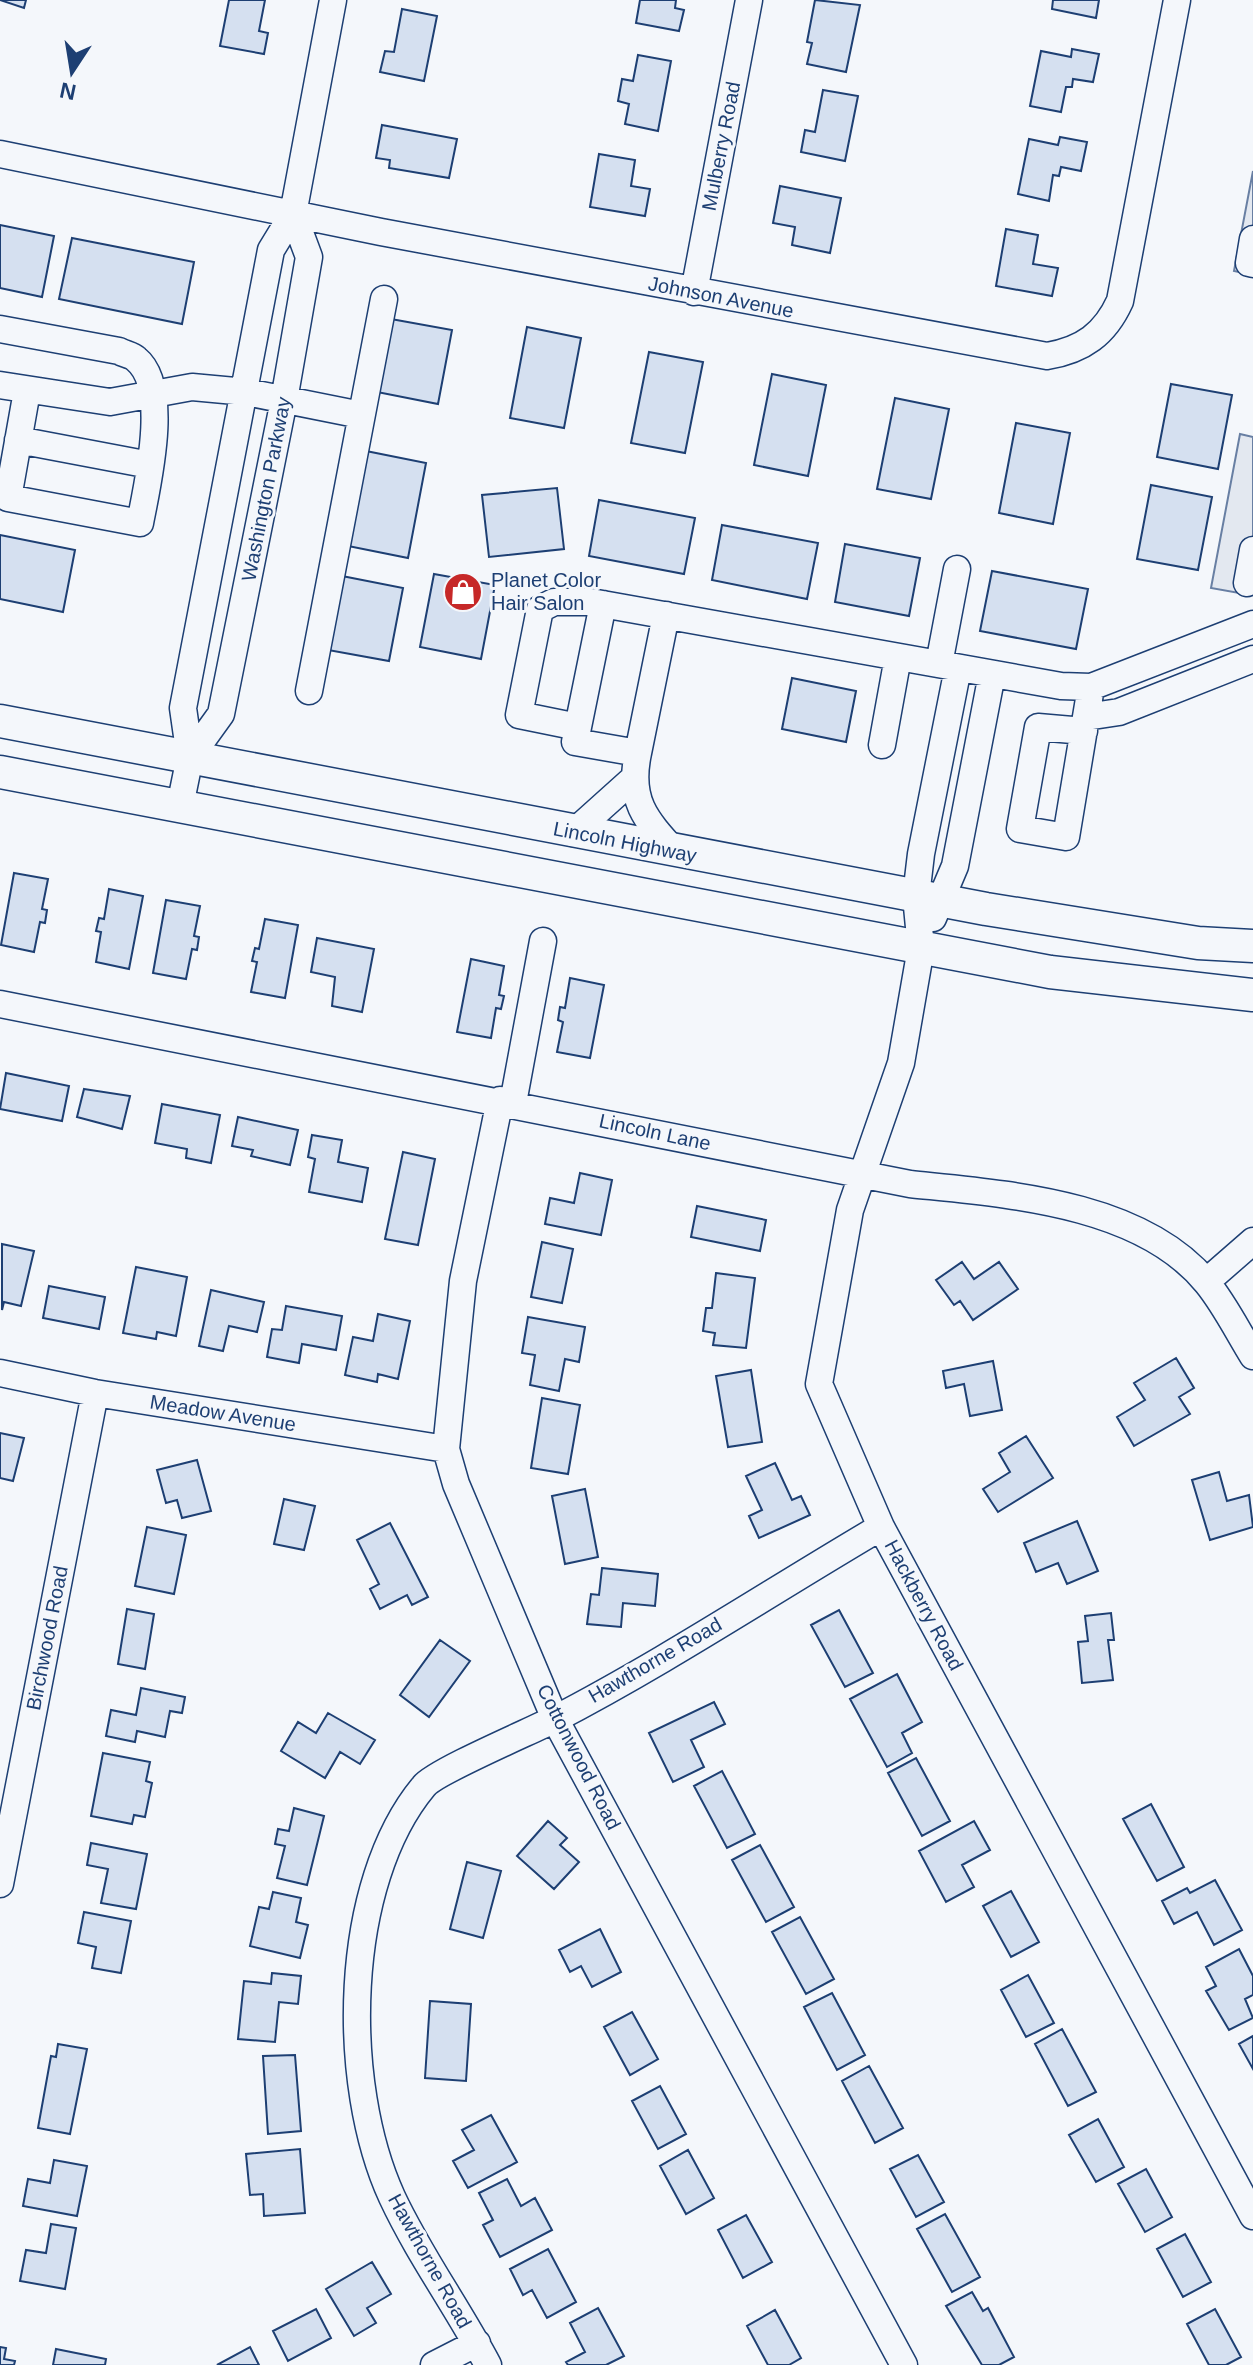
<svg xmlns="http://www.w3.org/2000/svg" width="1253" height="2365" viewBox="0 0 1253 2365" font-family="Helvetica,sans-serif">
  <rect width="100%" height="100%" fill="#f4f7fb"/>
  <path fill="#e3e8f0" stroke="#687fa3" stroke-width="2" d="M1253 171V275L1234 271Z
    M1240 434 1253 437V585L1239 593 1211 588Z"/>
  <path fill="#d5e0f0" stroke="#1d3f73" stroke-width="2" d="M0 0H26L24 8Z
    M229 0H265L259 31 268 33 264 54 220 46Z
    M640 0H676L675 8 684 10 679 31 636 23Z
    M815 0 860 5 846 72 807 64 812 43 807 42Z
    M1053 0H1099L1096 18 1052 9Z
    M402 9 437 16 424 81 380 72 385 51 394 52Z
    M1072 49 1099 54 1093 82 1073 79 1072 87H1066L1061 112 1030 106 1041 51 1071 57Z
    M638 55 671 61 658 131 625 124 629 104 618 101 622 79 633 81Z
    M823 90 858 96 845 161 801 152 805 130 815 132Z
    M382 125 457 139 449 178 389 168 390 160 376 158Z
    M1060 137 1087 142 1081 171 1061 167 1059 176 1053 175 1049 201 1018 194 1029 139 1058 145Z
    M599 154 635 160 631 186 650 189 645 216 590 207Z
    M780 186 841 198 830 253 792 245 795 227 773 223Z
    M0 225 54 236 42 297 0 288Z
    M1006 229 1038 235 1033 264 1058 268 1052 296 996 286Z
    M72 238 194 262 182 324 59 299Z
    M391 319 452 330 438 404 377 392Z
    M527 327 581 338 564 428 510 418Z
    M649 352 703 362 685 453 631 443Z
    M772 374 826 385 808 476 754 465Z
    M1171 384 1232 395 1218 469 1157 457Z
    M895 398 949 409 931 499 877 489Z
    M1016 423 1070 433 1053 524 999 513Z
    M366 451 426 463 408 558 348 546Z
    M1151 485 1212 497 1198 570 1137 559Z
    M557 488 564 549 489 557 482 495Z
    M599 500 695 518 684 574 589 556Z
    M722 525 818 543 807 599 712 580Z
    M0 535 75 550 63 612 0 599Z
    M845 544 920 558 909 616 835 602Z
    M992 571 1088 589 1076 649 980 631Z
    M434 574 495 585 481 659 420 647Z
    M342 576 403 588 389 661 328 650Z
    M792 678 856 691 846 742 782 729Z
    M14 873 48 879 42 909 47 910 45 923 40 922 34 952 1 945Z
    M109 889 143 896 129 969 96 962 101 932 96 931 99 918 104 919Z
    M166 900 200 906 194 936 199 937 197 950 192 949 186 979 153 973Z
    M265 919 298 925 285 998 251 992 257 962 252 961 255 948 259 949Z
    M317 938 374 949 362 1012 332 1006 335 977 311 972Z
    M471 959 504 966 499 995 504 996 501 1009 496 1008 491 1038 457 1032Z
    M570 978 604 985 590 1058 557 1052 563 1022 558 1020 560 1007 565 1008Z
    M6 1073 69 1086 62 1121 0 1109Z
    M84 1089 130 1096 122 1129 77 1117Z
    M162 1104 220 1115 211 1163 186 1158 187 1149 155 1143Z
    M238 1117 298 1130 290 1165 251 1156 253 1150 232 1146Z
    M312 1135 342 1140 338 1162 368 1168 362 1202 309 1192 315 1159 308 1157Z
    M403 1152 435 1159 418 1245 385 1239Z
    M580 1173 612 1180 601 1235 545 1224 550 1198 574 1203Z
    M697 1206 766 1220 760 1251 691 1237Z
    M542 1242 573 1249 562 1303 531 1297Z
    M2 1244 34 1251 21 1306 4 1302 2 1310Z
    M962 1262 974 1279 999 1262 1018 1289 973 1320 960 1301 954 1305 936 1280Z
    M136 1267 187 1277 176 1336 157 1332 156 1339 123 1333Z
    M716 1273 755 1278 746 1348 713 1345 715 1333 703 1331 706 1308H712Z
    M49 1286 105 1297 99 1329 43 1318Z
    M211 1290 264 1302 257 1332 229 1326 223 1351 199 1346Z
    M286 1306 342 1316 336 1350 302 1344 299 1363 267 1357 272 1329 282 1330Z
    M378 1314 410 1321 398 1379 378 1374 377 1382 345 1375 353 1337 373 1341Z
    M528 1317 585 1327 579 1362 565 1359 559 1391 530 1385 535 1355 522 1353Z
    M1176 1358 1194 1388 1179 1397 1190 1414 1134 1446 1117 1417 1145 1400 1134 1383Z
    M993 1361 1002 1410 970 1416 964 1384 946 1388 943 1371Z
    M751 1370 762 1442 728 1447 716 1376Z
    M542 1398 580 1405 568 1474 531 1468Z
    M0 1433 24 1438 13 1481 0 1478Z
    M1026 1436 1053 1478 998 1512 983 1489 1010 1472 999 1453Z
    M197 1460 211 1511 182 1518 177 1500 166 1503 157 1470Z
    M775 1463 792 1500 801 1496 810 1515 759 1538 749 1516 762 1510 746 1476Z
    M1219 1472 1227 1501 1249 1495 1253 1527 1210 1540 1192 1480Z
    M585 1489 598 1557 565 1564 552 1496Z
    M284 1499 315 1506 304 1550 274 1544Z
    M1077 1521 1098 1571 1067 1584 1058 1563 1036 1572 1024 1543Z
    M390 1523 428 1597 412 1605 407 1595 380 1609 370 1589 379 1584 357 1540Z
    M147 1527 186 1535 174 1594 135 1586Z
    M602 1568 658 1574 655 1606 623 1603 621 1627 587 1624 591 1594 599 1595Z
    M127 1609 154 1614 145 1669 118 1664Z
    M839 1610 873 1673 845 1687 811 1625Z
    M1111 1613 1114 1640H1108L1113 1680 1082 1683 1078 1642 1088 1641 1085 1616Z
    M440 1640 470 1661 429 1717 400 1695Z
    M897 1674 922 1722 902 1733 912 1753 887 1767 850 1699Z
    M141 1688 185 1697 182 1713 170 1711 165 1737 137 1731 135 1742 106 1736 111 1710 136 1715Z
    M714 1702 725 1724 691 1740 704 1767 673 1782 649 1733Z
    M328 1713 375 1740 360 1764 340 1752 325 1778 281 1751 298 1722 316 1733Z
    M103 1753 150 1762 146 1781 152 1783 145 1817 134 1815 132 1824 91 1816Z
    M916 1758 950 1821 922 1836 888 1773Z
    M722 1771 755 1834 727 1848 694 1786Z
    M1151 1804 1184 1867 1157 1881 1123 1819Z
    M294 1808 324 1816 307 1885 277 1878 285 1846 275 1844 278 1829 289 1831Z
    M548 1821 567 1838 560 1845 579 1862 554 1889 517 1856Z
    M974 1821 990 1850 962 1865 974 1887 946 1902 919 1851Z
    M91 1843 147 1854 136 1909 101 1903 108 1869 87 1865Z
    M760 1845 794 1907 766 1922 732 1860Z
    M467 1862 501 1871 483 1938 450 1929Z
    M1215 1880 1242 1930 1214 1945 1197 1912 1174 1924 1162 1901 1187 1888 1190 1893Z
    M1011 1891 1039 1942 1011 1957 983 1906Z
    M273 1892 301 1898 296 1922 308 1925 300 1958 250 1946 259 1907 269 1909Z
    M84 1912 131 1921 121 1973 92 1968 96 1947 78 1943Z
    M800 1917 834 1979 806 1994 772 1932Z
    M600 1929 621 1972 592 1987 581 1966 570 1972 559 1950Z
    M1239 1949 1253 1976V1995L1245 1999 1253 2018 1229 2030 1206 1991 1216 1986 1206 1967Z
    M272 1973 301 1976 298 2004 279 2002 275 2042 238 2039 244 1981 271 1984Z
    M1028 1975 1054 2023 1026 2037 1001 1990Z
    M832 1993 865 2055 837 2070 804 2007Z
    M430 2001 471 2004 466 2081 425 2078Z
    M632 2012 658 2059 630 2075 604 2027Z
    M1062 2029 1096 2092 1068 2106 1035 2044Z
    M1253 2036V2069L1239 2044Z
    M58 2044 87 2049 70 2134 38 2128 51 2056 56 2057Z
    M295 2055 301 2131 268 2134 263 2056Z
    M869 2066 903 2128 875 2143 842 2081Z
    M660 2086 686 2134 658 2149 632 2101Z
    M491 2115 517 2162 468 2188 453 2161 474 2150 462 2130Z
    M1098 2119 1124 2167 1096 2182 1069 2135Z
    M300 2149 305 2213 264 2216 263 2194 250 2195 246 2154Z
    M688 2150 714 2198 686 2214 660 2166Z
    M918 2155 944 2202 916 2217 890 2169Z
    M54 2160 87 2166 77 2216 23 2206 28 2179 50 2183Z
    M1146 2169 1172 2217 1145 2232 1118 2184Z
    M507 2179 521 2206 535 2198 552 2230 500 2257 483 2225 493 2220 479 2193Z
    M945 2214 980 2277 952 2292 917 2229Z
    M746 2215 772 2262 743 2278 718 2230Z
    M51 2224 76 2228 65 2289 20 2281 26 2250 46 2253Z
    M1185 2234 1211 2282 1183 2297 1157 2249Z
    M548 2249 576 2302 547 2318 532 2290 523 2295 510 2269Z
    M372 2262 391 2294 367 2308 376 2323 354 2336 326 2289Z
    M972 2292 983 2311 988 2308 1014 2357 999 2365H982L946 2306Z
    M598 2308 624 2356 606 2365H568L566 2362 585 2352 570 2323Z
    M316 2309 331 2338 288 2361 273 2331Z
    M1215 2309 1241 2357 1226 2365H1209L1187 2324Z
    M775 2310 801 2358 789 2365H768L747 2326Z
    M0 2347 6 2348 4 2359 15 2361 14 2365H0Z
    M250 2347 259 2365H217Z
    M56 2349 106 2359 105 2365H53Z"/>
  <g fill="none" stroke-linecap="round" stroke-linejoin="round">
    <defs>
      <path id="minor" d="M0 154 381 232 1047 356C1083 350 1105 334 1120 301L1177 0
        M1253 239 1249 263 1253 264
        M694 292 749 0
        M0 329 119 351C124 354 132 355 136 359 171 387 147 486 140 523L8 498 27 391
        M0 385 110 402 192 387 246 392 361 415
        M18 440 150 465
        M1247 583 1253 550
        M666 615 638 753 575 742 578 727 519 715 540 609 554 602H591L1061 686 1091 687 1253 624
        M939 664 957 569
        M958 668 921 854 916 896 921 948 901 1063 850 1210 819 1384 881 1527 1253 2216
        M309 691 384 299
        M1086 717 1119 712 1253 659
        M578 727 603 604
        M1084 731 1038 727 1020 829 1066 837 1091 687
        M882 745 898 657
        M638 753C628 800 645 819 675 852
        M190 757 221 714 284 400 309 257 293 214
        M180 806 190 757 183 708 271 250 293 214 333 0
        M573 833 632 780
        M933 918 955 866 992 674
        M0 1004 910 1184C1005 1194 1141 1202 1207 1283 1225 1305 1238 1332 1253 1356
        M500 1100 463 1281 446 1449 456 1484 555 1719 904 2365
        M513 1103 543 941
        M1206 1282 1253 1241
        M0 1373 95 1393 446 1449
        M0 1884 95 1393
        M434 2365 477 2343
        M488 2365C458 2308 419 2255 392 2197 340 2084 342 1884 424 1786 435 1772 529 1732 553 1720 665 1662 772 1591 881 1527"/>
      <path id="major" d="M0 721 986 909 1198 943 1253 946
        M0 772 1050 972 1253 995"/>
    </defs>
    <use href="#minor" stroke="#1d3f73" stroke-width="29"/>
    <use href="#major" stroke="#1d3f73" stroke-width="35"/>
    <use href="#minor" stroke="#f4f7fb" stroke-width="26"/>
    <use href="#major" stroke="#f4f7fb" stroke-width="32"/>
  </g>
  <defs>
    <symbol id="shop-disc" viewBox="-11 -11 22 22"><circle r="9.5" fill="#c62828" stroke="#f4f7fb"/><path d="M-5-2.5h2.3a2.7 3.5 0 0 1 5.4 0H5L5.5 6h-11ZM-1.5-2.5h3a1.5 2.3 0 0 0-3 0Z" fill="#fff"/></symbol>
  </defs>
  <g fill-rule="evenodd">
    <use href="#shop-disc" x="441" y="570" width="44" height="44"/>
  </g>
  <g text-anchor="middle" stroke-width="6" stroke-linejoin="round" paint-order="stroke">
    <g font-size="20" fill="#1d3f73" stroke="#f4f7fb">
      <text transform="translate(721 146) rotate(-79)" y="7">Mulberry Road</text>
      <text transform="translate(721 297) rotate(11)" y="7">Johnson Avenue</text>
      <text transform="translate(266 489) rotate(-79)" y="7">Washington Parkway</text>
      <text transform="translate(625 842) rotate(11)" y="7">Lincoln Highway</text>
      <text transform="translate(655 1132) rotate(12)" y="7">Lincoln Lane</text>
      <text transform="translate(223 1413) rotate(9)" y="7">Meadow Avenue</text>
      <text transform="translate(924 1605) rotate(62)" y="7">Hackberry Road</text>
      <text transform="translate(47 1638) rotate(-79)" y="7">Birchwood Road</text>
      <text transform="translate(655 1660) rotate(-30)" y="7">Hawthorne Road</text>
      <text transform="translate(579 1757) rotate(63)" y="7">Cottonwood Road</text>
      <text transform="translate(430 2261) rotate(61)" y="7">Hawthorne Road</text>
    </g>
    <g font-size="20" fill="#1d3f73" stroke="#f4f7fb" text-anchor="start">
      <text x="491" y="587">Planet Color<tspan x="491" dy="23">Hair Salon</tspan></text>
    </g>
  </g>
  <g transform="translate(72 72) rotate(192)" stroke="#f4f7fb" stroke-width="6" paint-order="stroke">
  <path d="M0-6L14 30L0 20L-14 30Z" fill="#1d3f73"/>
  <text y="-12" font-size="22" font-weight="bold" text-anchor="middle" fill="#1d3f73">N</text>
  </g>
</svg>
